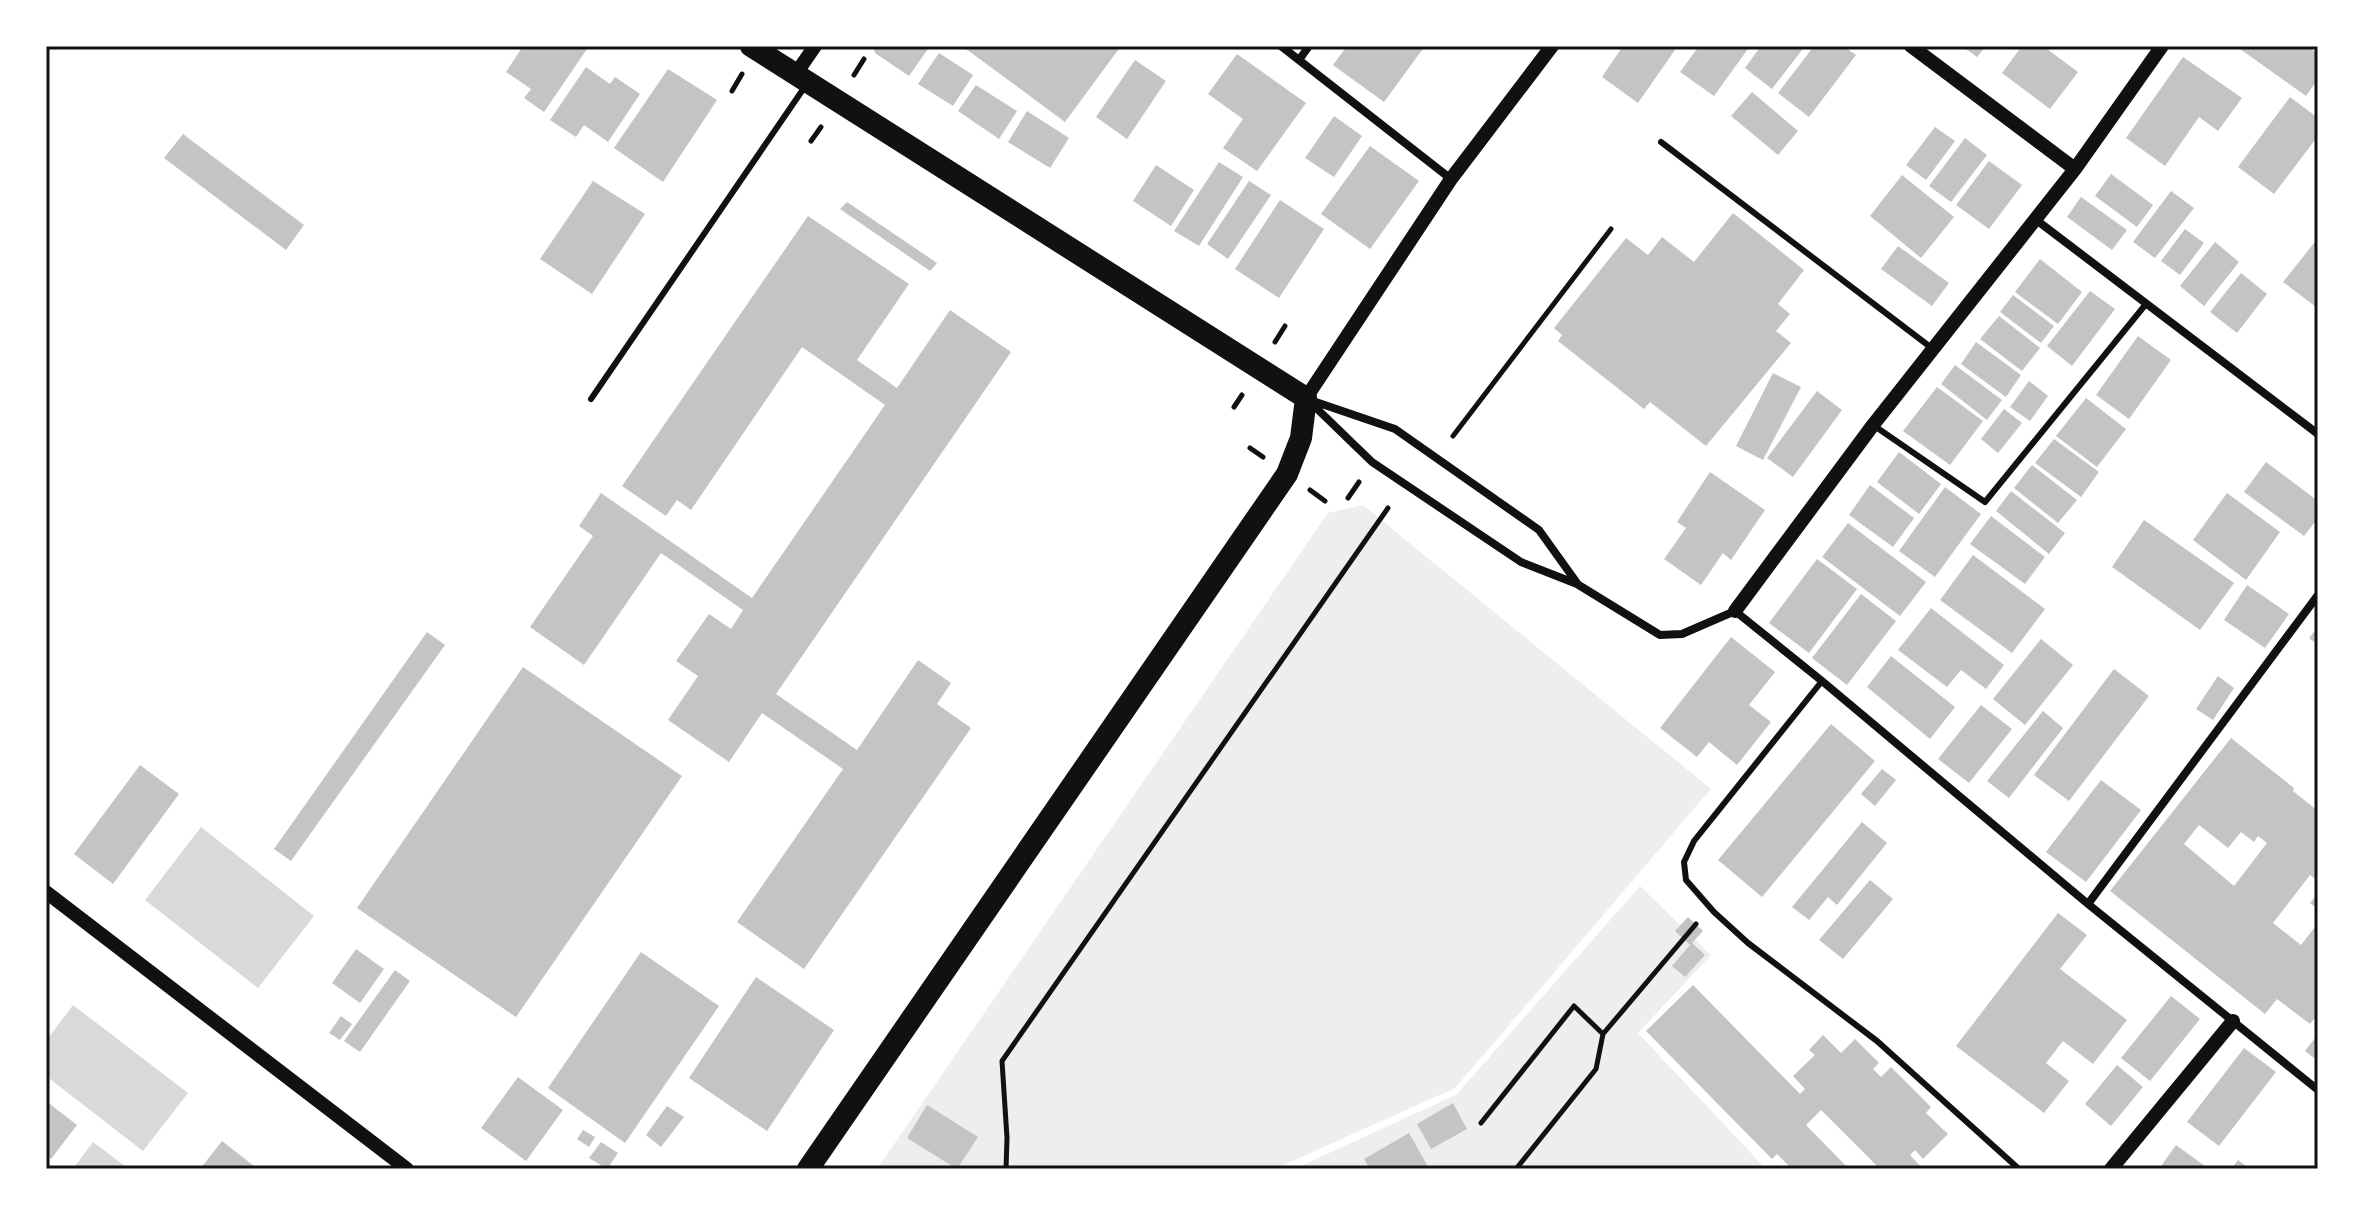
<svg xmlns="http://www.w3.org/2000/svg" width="2364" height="1215" viewBox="0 0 2364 1215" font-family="Ubuntu,sans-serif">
  <rect width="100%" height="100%" fill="#fff"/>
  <path fill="#eee" d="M1363 505 1711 789 1455 1088 1275 1169H877L1328 513Z
    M1640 886 1711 955 1638 1033 1766 1169H1294L1456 1095Z"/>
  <path fill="#d9d9d9" d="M201 827 314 916 258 988 145 900Z
    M73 1005 188 1093 143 1151 46 1076V1041Z
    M93 1142 129 1169H73Z"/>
  <path fill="#c4c4c4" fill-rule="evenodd" d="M523 46H589L544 112 524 98 531 89 506 72Z
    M873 46H930L909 76 875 53Z
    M962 46H1121L1065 122Z
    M1347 46H1425L1384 102 1333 65Z
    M1623 46 1677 47 1638 103 1602 77Z
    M1699 46H1750L1714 96 1680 72Z
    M1761 46H1805L1772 89 1745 68Z
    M1814 46H1843L1856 55 1809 117 1778 93Z
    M1962 46H1986L1977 57Z
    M2022 46H2043L2078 72 2050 109 2002 73Z
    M2236 46H2307L2318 54V79L2306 96Z
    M939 53 973 75 953 106 918 84Z
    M1237 54 1306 103 1257 171 1223 148 1243 119 1208 94Z
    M2183 57 2242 98 2218 131 2199 117 2165 166 2126 138Z
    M1135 60 1166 81 1127 139 1096 117Z
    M586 67 610 84 615 77 640 94 608 142 584 125 576 137 550 120Z
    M668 69 717 100 663 182 614 148Z
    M976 85 1017 111 999 139 958 111Z
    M1752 92 1798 131 1778 155 1731 116Z
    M2290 97 2318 118V136L2274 194 2238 167Z
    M1027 111 1069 138 1050 168 1008 142Z
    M1334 116 1362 136 1334 177 1305 158Z
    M1935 127 1955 141 1926 180 1906 165Z
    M183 134 304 225 286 250 164 158Z
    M1965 138 1987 155 1951 202 1929 186Z
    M1370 146 1419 181 1370 249 1321 214Z
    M1989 161 2022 185 1989 229 1956 205Z
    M1219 162 1243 177 1199 246 1174 231Z
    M1156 165 1194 190 1171 226 1133 201Z
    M2111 174 2153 205 2137 227 2095 196Z
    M1902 175 1954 217 1921 258 1870 216Z
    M593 181 645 214 592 294 540 259Z
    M1249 181 1271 195 1228 259 1207 244Z
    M2171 191 2194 208 2155 258 2133 242Z
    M2081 197 2127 230 2112 250 2067 217Z
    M1280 200 1324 229 1279 298 1235 269Z
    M847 202 937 263 930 271 840 209Z
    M1733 213 1804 270 1778 304 1790 314 1776 331 1791 343 1706 446 1650 402 1644 409 1558 341 1562 335 1554 328 1626 238 1648 255 1662 237 1694 262Z
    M808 216 909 284 857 360 897 388 950 310 1011 352 776 694 857 750 918 660 951 683 937 704 971 728 804 969 737 922 843 769 762 713 729 762 668 720 698 676 676 661 709 614 731 629 743 610 661 553 584 665 530 627 593 536 579 526 601 493 752 598 885 405 802 347 691 510 677 500 666 516 622 486Z
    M2185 229 2204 243 2180 275 2161 261Z
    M2318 238V305L2316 307 2283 282Z
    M2215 242 2239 262 2204 306 2180 286Z
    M1898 246 1949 283 1932 306 1881 269Z
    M2040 259 2082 292 2058 324 2015 292Z
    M2241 273 2267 294 2237 333 2210 312Z
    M2090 291 2115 309 2072 366 2047 346Z
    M2013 295 2054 326 2041 343 2000 312Z
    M1999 316 2040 348 2022 371 1980 339Z
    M2138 336 2171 360 2129 419 2096 395Z
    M1976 342 2021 375 2006 397 1961 364Z
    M1955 365 2002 400 1987 420 1941 384Z
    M1773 373 1801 387 1763 460 1736 446Z
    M2029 381 2048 396 2030 421 2010 407Z
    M1937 387 1983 421 1950 465 1903 431Z
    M1817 391 1842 410 1793 477 1767 458Z
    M2086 398 2126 429 2097 467 2056 436Z
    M2004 409 2022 423 1998 453 1981 439Z
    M2054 439 2099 472 2081 497 2035 463Z
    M1899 452 1941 484 1919 514 1877 482Z
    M2266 462 2318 501V518L2304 536 2244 492Z
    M2032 465 2077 500 2058 523 2014 488Z
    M1710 472 1765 510 1731 560 1723 553 1701 585 1664 559 1686 528 1677 522Z
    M1870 485 1914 518 1893 547 1849 515Z
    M1945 487 1981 514 1935 577 1899 551Z
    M2011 491 2065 533 2049 554 1996 511Z
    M2227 493 2280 532 2246 580 2193 540Z
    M1991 516 2045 557 2025 584 1970 544Z
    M2144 520 2234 583 2200 630 2112 567Z
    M1848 523 1926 582 1900 616 1822 557Z
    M1973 555 2045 609 2012 653 1940 600Z
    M1817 559 1857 589 1809 653 1769 623Z
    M2247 585 2289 614 2265 648 2224 620Z
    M1861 594 1896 621 1847 685 1812 658Z
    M1931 608 2004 665 1986 689 1961 670 1947 687 1898 650Z
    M2318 627V645L2309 638Z
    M427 632 445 645 291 861 274 849Z
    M1731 637 1775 672 1749 705 1771 722 1737 765 1709 742 1697 757 1660 728Z
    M2041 639 2073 665 2025 725 1993 699Z
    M1891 656 1955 707 1930 739 1867 687Z
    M523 667 682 776 516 1017 357 908Z
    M2114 669 2149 696 2069 801 2034 775Z
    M2218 676 2234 688 2213 720 2196 709Z
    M1981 705 2012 729 1969 783 1938 759Z
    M2043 711 2063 728 2009 798 1987 781Z
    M1831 724 1875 761 1762 897 1718 860Z
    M2231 738 2294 788 2293 791 2318 811V881L2310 875 2273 923 2301 945 2318 923V952L2314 957 2318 961V1014L2310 1024 2277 999 2265 1014 2110 891ZM2199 825 2228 848 2241 832 2254 842 2258 836 2267 843 2234 886 2184 844Z
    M140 765 179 794 113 884 74 854Z
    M1882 769 1896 780 1875 806 1861 794Z
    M2101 780 2141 810 2086 882 2046 852Z
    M1862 822 1887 843 1837 905 1828 897 1809 920 1792 907Z
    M1870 880 1893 899 1843 959 1819 940Z
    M2318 893V909L2310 903Z
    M2058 913 2087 935 2060 969 2127 1020 2093 1064 2063 1041 2046 1063 2069 1081 2044 1113 1956 1046Z
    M1688 917 1703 931 1692 943 1705 955 1685 977 1672 966 1690 945 1675 931Z
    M356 949 384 969 360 1003 332 983Z
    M641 952 719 1006 625 1143 548 1088Z
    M395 970 410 981 360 1052 344 1041Z
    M756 977 834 1030 767 1131 689 1078Z
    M1693 985 1800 1094 1805 1089 1793 1076 1815 1055 1809 1050 1823 1035 1841 1053 1855 1039 1879 1063 1873 1069 1881 1077 1891 1067 1931 1107 1926 1113 1948 1134 1923 1159 1915 1150 1910 1155 1923 1169H1880L1821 1110 1806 1125 1849 1169H1788L1790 1167 1777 1154 1772 1159 1646 1031Z
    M2171 996 2200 1019 2150 1081 2121 1058Z
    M341 1016 352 1024 340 1040 329 1033Z
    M2318 1034V1061L2305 1051Z
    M2244 1048 2276 1072 2219 1146 2187 1122Z
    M2117 1065 2143 1087 2111 1126 2085 1104Z
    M518 1077 563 1110 526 1161 481 1128Z
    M46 1101 77 1125 51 1159 46 1155Z
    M1453 1103 1467 1129 1431 1149 1417 1124Z
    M927 1105 978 1137 957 1169 907 1138Z
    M667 1106 684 1117 661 1147 646 1135Z
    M583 1130 595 1137 589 1147 577 1139Z
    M1409 1133 1427 1165 1419 1169H1370L1364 1159Z
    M222 1141 258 1169H200Z
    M601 1142 618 1153 607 1169 589 1158Z
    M2176 1145 2209 1169H2159Z
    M2238 1160 2250 1169H2231Z"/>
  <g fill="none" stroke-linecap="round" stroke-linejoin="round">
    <path stroke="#111" stroke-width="5" d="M854 75 864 59
      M732 91 742 74
      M811 141 821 127
      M1275 342 1285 326
      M1234 407 1242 395
      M1453 436 1611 229
      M1250 448 1263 457
      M1310 490 1325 501
      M1348 498 1359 482
      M1481 1123 1574 1006 1603 1034
      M1006 1169 1007 1138 1002 1061 1388 508
      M1516 1169 1596 1069 1603 1034 1696 924"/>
    <path stroke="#111" stroke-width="6" d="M1661 142 1933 349
      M591 399 806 85
      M1873 425 1985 502 2146 304
      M1822 681 1694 841 1684 862 1686 880 1714 912 1748 943 1877 1041 2019 1169"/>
    <path stroke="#111" stroke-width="8" d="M1281 46 1451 179
      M1299 60 1309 46
      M2035 219 2318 434
      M1310 400 1395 429 1539 530 1577 583
      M1309 401 1372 462 1521 562 1577 584 1660 635 1682 634 1735 611 1822 681 2088 904 2318 1090
      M2088 904 2318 595"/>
    <path stroke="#111" stroke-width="14" d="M1911 46 2075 169
      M795 75 815 46
      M1306 398 1451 179 1552 46
      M1735 611 1873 425 2075 169 2162 46
      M46 892 407 1169
      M2111 1169 2233 1021"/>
    <path stroke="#111" stroke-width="22" d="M751 46 1306 398 1301 438 1287 474 808 1169"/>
  </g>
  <rect width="2364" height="1215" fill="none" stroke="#ffffff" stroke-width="96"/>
  <rect x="48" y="48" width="2268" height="1119" fill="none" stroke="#111" stroke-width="3"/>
</svg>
